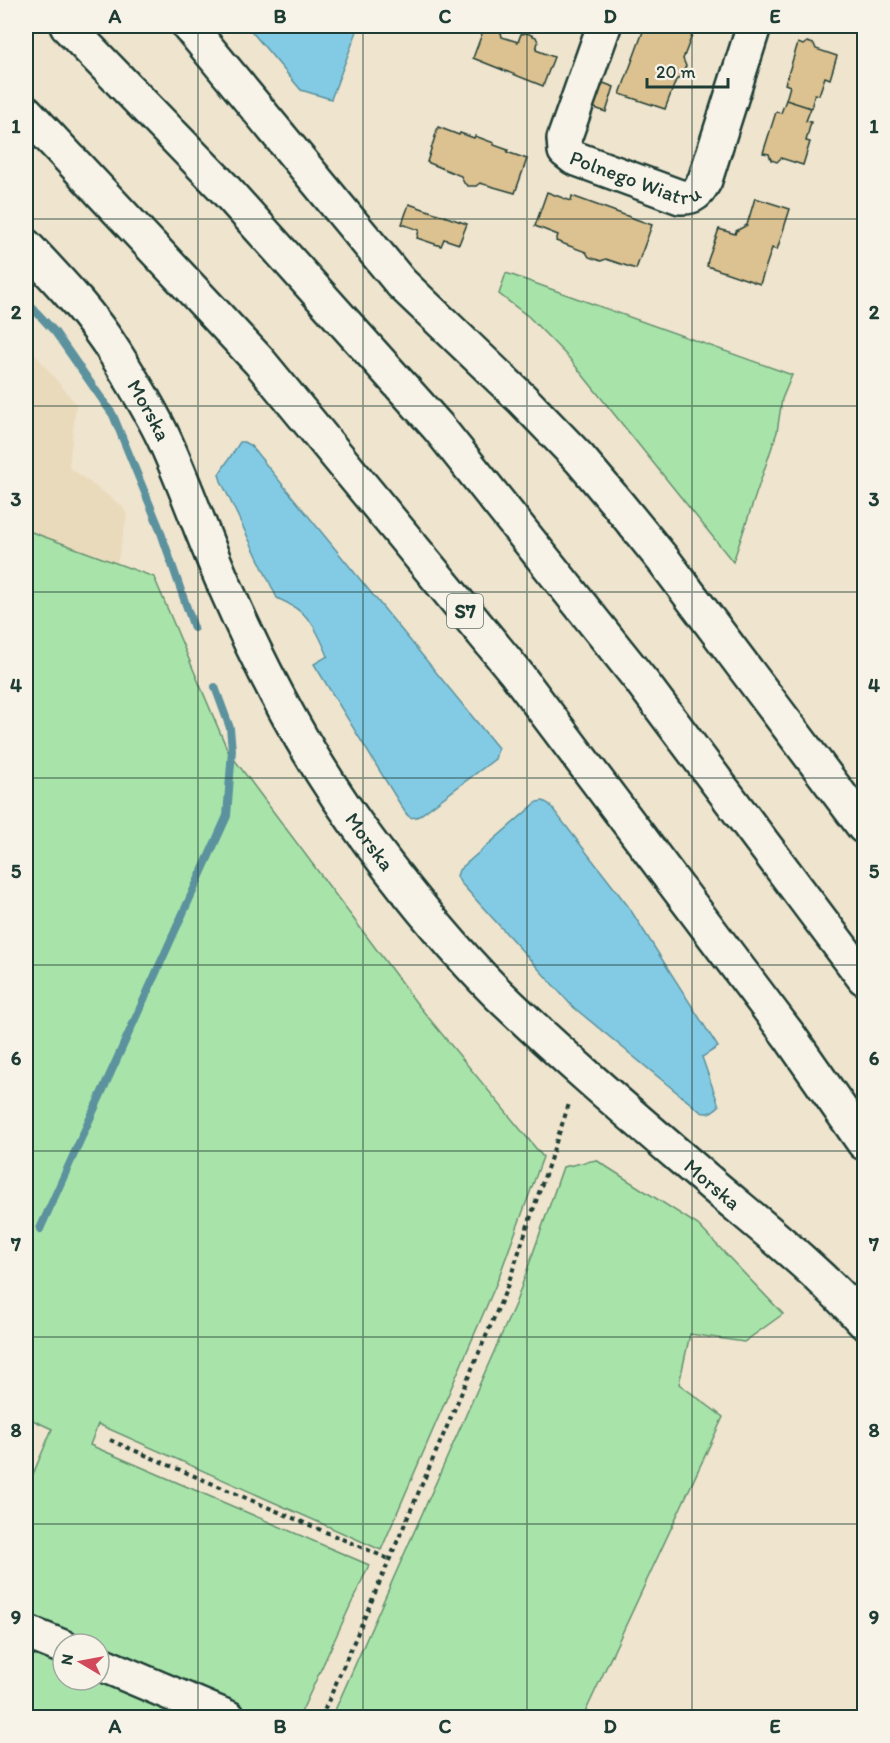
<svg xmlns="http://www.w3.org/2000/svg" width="890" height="1743" viewBox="0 0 890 1743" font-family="Itim,sans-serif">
  <rect width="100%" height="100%" fill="#efe4ce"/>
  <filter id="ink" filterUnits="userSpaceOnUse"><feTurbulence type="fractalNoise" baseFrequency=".0167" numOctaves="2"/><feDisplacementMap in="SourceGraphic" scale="12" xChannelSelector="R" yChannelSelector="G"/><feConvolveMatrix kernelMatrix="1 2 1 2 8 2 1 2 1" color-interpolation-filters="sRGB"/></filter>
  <g filter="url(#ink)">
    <path fill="#e9dabc" d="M26 343 76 404 69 467 122 506 127 515 117 564 26 530Z"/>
    <path fill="#a8e4aa" stroke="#64906f" stroke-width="1.5" d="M506 273 792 375 782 399 777 432 733 562 569 358 529 317 499 294Z
      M26 530 154 577 228 751 418 1005 543 1157 497 1282 381 1550 98 1424 90 1445 369 1565 299 1717H263L99 1647V1644H91L26 1616V1491L52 1429 26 1417Z
      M596 1160 698 1225 783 1314 744 1342 690 1334 679 1384 723 1417 583 1717H332L516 1302 563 1167Z
      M26 1641 63 1657V1680H99L206 1717H26Z"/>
    <path fill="#83cbe4" stroke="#5b929e" stroke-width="1.5" d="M247 26H359L331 99 301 90Z
      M240 442H244L251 446 498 748 495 759 419 816C412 819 409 818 405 812L314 664 328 656C315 625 309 612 277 598L221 481 219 474Z
      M543 801 549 804 628 906 718 1047 702 1057 719 1106C713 1111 709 1115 701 1112L572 1006 460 882 457 876 459 870 537 802Z"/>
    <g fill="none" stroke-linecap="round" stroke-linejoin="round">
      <path stroke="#5b929e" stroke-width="8" d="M26 301 55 332 113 415 159 527 194 628
        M40 1229 227 816 232 750 230 728 215 687"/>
    </g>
    <path fill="#dcc191" stroke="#1f3d34" stroke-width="1.5" d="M645 26H689L688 28 694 30 683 59 686 66 681 77 676 80 665 109 620 94Z
      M486 30 491 32 496 30 501 32 502 37 518 42 521 34 527 33 536 37 538 42 536 50 554 57 543 86 473 58 483 31Z
      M807 42 814 44 816 49 837 56 830 79 825 77 819 95 815 94 811 108 786 100 790 86 785 84 798 43 803 45Z
      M598 81 614 87 606 112 589 106Z
      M786 100 811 108 806 121 811 122 806 141 810 142 803 165 781 158 777 162 771 160 769 154 763 153 776 112 781 113Z
      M438 127 459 135 460 133 474 138 475 136 494 143V145L508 150 507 152 527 159 515 193 480 183 476 186H468L464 183 461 176 427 162Z
      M547 192 571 201 572 196 652 225 636 269 606 259 601 261 589 257 586 252 556 241 558 235 535 226Z
      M755 198 790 209 777 250 772 248 760 284 707 266 708 260 719 229 735 234 736 231 747 225Z
      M409 204 467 224 459 244 444 239 441 246 417 238 419 230 402 224Z"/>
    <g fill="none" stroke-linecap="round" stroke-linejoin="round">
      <defs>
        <g id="minor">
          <path d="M189 26 401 283 522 399 580 459 617 503 665 562 864 827"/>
          <path id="s1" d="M604 26 564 139 565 151 574 158 680 197C695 198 698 192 705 180L754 26"/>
          <path id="s2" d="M26 246C58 280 90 313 115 353 133 382 152 412 166 443 188 492 205 542 227 591 266 680 313 767 371 844 410 896 451 947 497 993 566 1060 642 1124 715 1187 767 1231 819 1272 864 1322"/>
          <path d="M26 1632 63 1647"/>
          <path d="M99 1663 229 1718"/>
        </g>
        <path id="highway" d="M67 26 223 187 438 427 642 682 864 978
          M26 112 259 361 516 673 790 1037 864 1143"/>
      </defs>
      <use href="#minor" stroke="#1f3d34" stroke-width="38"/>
      <use href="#highway" stroke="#1f3d34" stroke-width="38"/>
      <path stroke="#1f3d34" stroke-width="4" stroke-dasharray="4.5 4.5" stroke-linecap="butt" d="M110 1440 389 1559
        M321 1718 506 1290 570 1101"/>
      <use href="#minor" stroke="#f7f3e8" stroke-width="33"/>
      <use href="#highway" stroke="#f7f3e8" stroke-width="33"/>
    </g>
  </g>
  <path fill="none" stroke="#1f3d34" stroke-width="1.5" stroke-opacity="0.55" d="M198 26V1718M363 26V1718M527 26V1718M692 26V1718M26 219H864M26 406H864M26 592H864M26 778H864M26 965H864M26 1151H864M26 1337H864M26 1524H864"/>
  <g text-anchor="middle" stroke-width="5" stroke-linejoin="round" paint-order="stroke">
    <rect fill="#f7f3e8" stroke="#60746a" stroke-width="1.5" x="447" y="594" width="36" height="34" rx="4.5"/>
    <g font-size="20" font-weight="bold" fill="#1f3d34">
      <text x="465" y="618">S7</text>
    </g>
    <g font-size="21" fill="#1f3d34" stroke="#f7f3e8">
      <text dy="7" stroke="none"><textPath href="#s1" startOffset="208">Polnego Wiatru</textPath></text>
      <text dy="7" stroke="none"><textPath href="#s2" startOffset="206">Morska</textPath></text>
      <text dy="7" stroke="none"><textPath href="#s2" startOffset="692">Morska</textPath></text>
      <text dy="7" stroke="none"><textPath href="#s2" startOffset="1178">Morska</textPath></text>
    </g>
  </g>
  <rect width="890" height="1743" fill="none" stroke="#f7f3e8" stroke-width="66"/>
  <g transform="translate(81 1662) rotate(280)"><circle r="28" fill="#f7f3e8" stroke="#a1aaa0" stroke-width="1.5"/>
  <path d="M0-4.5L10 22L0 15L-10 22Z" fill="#d1495b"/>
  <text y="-9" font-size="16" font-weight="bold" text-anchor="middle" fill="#1f3d34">N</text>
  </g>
  <path d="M647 78v9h81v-9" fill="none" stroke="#1f3d34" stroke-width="3"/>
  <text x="656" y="78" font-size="18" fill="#1f3d34" stroke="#f7f3e8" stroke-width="4.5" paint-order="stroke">20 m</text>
  <rect x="33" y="33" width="824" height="1677" fill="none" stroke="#1f3d34" stroke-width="2"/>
  <g font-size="20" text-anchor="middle" font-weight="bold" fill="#1f3d34">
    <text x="115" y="23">A</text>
    <text x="280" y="23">B</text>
    <text x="445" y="23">C</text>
    <text x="610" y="23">D</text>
    <text x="775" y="23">E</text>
    <text x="16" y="133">1</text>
    <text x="874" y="133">1</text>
    <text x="16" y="319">2</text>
    <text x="874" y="319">2</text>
    <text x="16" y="506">3</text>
    <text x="874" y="506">3</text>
    <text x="16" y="692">4</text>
    <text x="874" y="692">4</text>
    <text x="16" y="878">5</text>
    <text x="874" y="878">5</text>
    <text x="16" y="1065">6</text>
    <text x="874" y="1065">6</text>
    <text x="16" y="1251">7</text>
    <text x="874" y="1251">7</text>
    <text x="16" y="1437">8</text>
    <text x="874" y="1437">8</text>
    <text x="16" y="1624">9</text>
    <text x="874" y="1624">9</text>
    <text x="115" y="1733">A</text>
    <text x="280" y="1733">B</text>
    <text x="445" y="1733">C</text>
    <text x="610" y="1733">D</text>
    <text x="775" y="1733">E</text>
  </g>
</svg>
